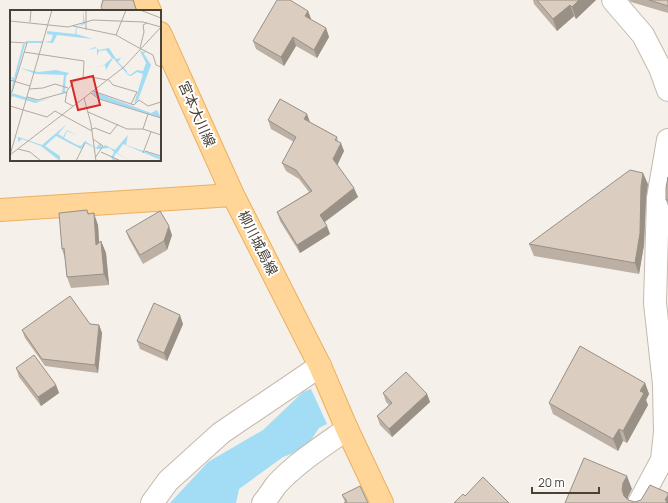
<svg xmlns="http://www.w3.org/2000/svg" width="668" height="503" viewBox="0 0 668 503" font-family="Manrope,'Noto Sans JP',sans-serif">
  <rect width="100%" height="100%" fill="#f5f0e9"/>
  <path fill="#a2ddf5" d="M311 389 327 424 319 428 305 449 283 457 239 489 236 503H170L208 462 263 430 303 392Z"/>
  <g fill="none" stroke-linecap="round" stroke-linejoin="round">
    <defs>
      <path id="minor" d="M613 0 643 35 660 68 668 90
        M152 503 168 481 221 433 320 366
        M263 503C268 497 272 491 276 485 296 463 323 446 347 429
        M639 503 662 460 665 432 664 384 655 303 658 198 668 140"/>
      <path id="major" d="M145 0 150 11
        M160 33 233 195 320 366 347 429 382 503
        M0 210 233 195"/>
    </defs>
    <use href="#minor" stroke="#c4b9ad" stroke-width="24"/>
    <use href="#major" stroke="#ebb161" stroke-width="24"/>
    <use href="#minor" stroke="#fff" stroke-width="22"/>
    <use href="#major" stroke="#ffd598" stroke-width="22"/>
  </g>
  <path fill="#bcb0a5" d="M533 0H596L576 19 574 16 557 31 534 4Z
    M629 0H668V13L631 2Z
    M308 11 311 19V20L326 28 329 37 317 58 296 46 284 66 256 49 253 41Z
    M268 120 310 122 337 137 338 141 344 151 337 165 358 197 325 222 330 234 300 253 280 221 277 212 309 192 299 179 286 171 282 163 294 142 271 129Z
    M668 177V206L666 200Z
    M648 184 646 198 644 245 639 274 534 256 529 244Z
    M87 210 89 214 98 225 99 243 101 241 106 253 109 285 71 288 67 277 65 259 62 249Z
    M126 231 172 235 167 250 143 264 129 239Z
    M90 324 99 325 102 333 98 373 45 366 25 338 22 330Z
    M183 324 167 361 140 349 137 341Z
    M16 368 56 385 59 393 41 406 19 377Z
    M645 383 649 394 646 400 648 405 627 443 623 441 618 451 553 414 549 403Z
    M383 393 427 394 430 402 392 437 380 425 377 416 389 405 386 402Z
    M342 495 368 503 345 502Z"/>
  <path fill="#999086" d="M579 0H596L576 19 572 7Z
    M570 5 574 16 557 31 553 19Z
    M308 11 311 19 308 24 305 16Z
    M326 28 329 37 317 58 314 50Z
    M293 37 296 46 284 66 281 57Z
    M307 114 310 122 304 119Z
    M341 143 344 151 336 168 333 159Z
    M643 173 648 184 646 198 644 245 639 274 635 263 641 186Z
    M354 188 358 197 323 223 320 215Z
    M94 213 98 225 100 256 96 245Z
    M169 226 172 235 167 250 164 241Z
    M327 226 330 234 300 253 297 245Z
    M101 241 106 253 109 285 104 274Z
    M180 315 183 324 167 361 164 353Z
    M99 325 102 333 98 373 95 365Z
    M645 383 649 394 646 400 648 405 627 443 623 431 640 391Z
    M56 385 59 393 41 406 38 397Z
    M427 394 430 402 392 437 389 429Z
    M619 429 623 441 618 451 613 439Z
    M627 476 632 489 628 497 627 503H626L622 490 623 483Z
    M668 495V503H666L665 500Z"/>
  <path fill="#dbcdc0" stroke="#999086" d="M103 0H133L136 9 138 11H103L101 7Z
    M277 0H290L308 11 305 16 326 28 314 50 293 37 281 57 253 41Z
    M537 0H579L572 7 570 5 553 19Z
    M649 0H668V6Z
    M280 99 307 114 304 119 337 137 335 140 341 143 333 159 354 188 320 215 327 226 297 245 277 212 312 191 296 170 282 163 296 137 268 120Z
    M630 170 643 173 641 186 640 233 635 263 529 244Z
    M668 177V200H666V188Z
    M87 210 88 214 94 213 96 245 101 241 104 274 67 277 64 248 62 249 59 213Z
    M160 211 169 226 164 241 140 255 126 231Z
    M70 296 90 324 99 325 95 365 42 359 22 330Z
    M154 303 180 315 164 353 137 341Z
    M580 346 645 383 640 391 644 393 623 431 619 429 613 439 549 403Z
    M34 355 56 385 38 397 16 368Z
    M406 372 427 394 389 429 377 416 392 403 383 393Z
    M584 458 627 476 623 483 622 490 624 496 628 500 635 502 641 500 650 485 668 493V495L665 500 667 501 666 503H565Z
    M483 477 509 503H454L463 494 465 496Z
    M360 486 368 503H344L347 501 342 495Z"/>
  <g text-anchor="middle" stroke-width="4" stroke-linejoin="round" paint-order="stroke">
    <g font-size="14" fill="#494036" stroke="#fff">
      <text transform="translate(197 114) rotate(66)" y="5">宮本大川線</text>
      <text transform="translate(258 243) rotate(63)" y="5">柳川城島線</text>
    </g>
  </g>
  <g transform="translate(10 10)">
    <rect width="151" height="151" fill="#f5f0e9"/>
    <path d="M73 0 75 14 67 17 66 24 83 29 47 25 43 33 34 32 41 31 43 25 37 24V21L65 24 66 18 73 13ZM13 34H15L2 83 28 91 41 88 25 93 2 86 0 93 3 70 0 67 4 68ZM85 37 89 40 99 38 106 49 111 48 108 52 117 61V63L120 65 127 60 133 61 136 53 130 41 134 42 137 38 134 44 141 55 128 90 124 94 133 64 127 62 121 66 118 65 103 48 96 60 95 55 80 59 94 55 102 48 96 40 89 41 87 46V38L78 40ZM10 58 28 62 46 60 59 63 56 66 55 82 52 83 54 65 26 64ZM85 82 141 103 147 100 151 108 90 89 82 83ZM57 114 48 124 53 127 57 120 66 125 57 121 54 128 67 135 71 136 75 131 86 138 90 133 92 138 95 135 105 140 118 125 116 135 151 147V150L113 134 107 143 121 151 106 143 103 148 110 151H104L101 148 104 142 100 138 87 139 75 133 63 151 71 139 46 126 35 136 50 146V151L31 136 12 129 8 132V127L0 124 32 135Z" fill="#a2ddf5"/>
    <path fill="none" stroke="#a2ddf5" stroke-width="2" d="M16 32H33"/>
    <path fill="none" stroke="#b0aaa1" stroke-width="1" d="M130 0 151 8M0 11 58 17 83 10 133 12 151 17M20 12 21 0M63 16 106 25 131 39M76 20V0M106 25 116 0M0 32 17 33 2 82H0M130 38 134 22 133 15 137 13M131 39 143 45 146 55 151 57M14 42 74 51 73 69M98 69 103 75 127 82 121 94M0 70 20 76M19 79 33 78 45 74 58 78M83 81 124 95 129 90 138 96 151 92M81 83 89 89 151 108M17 87 28 90 57 82M74 88 81 114 86 151M0 96 37 107 45 101 82 121M63 96 55 92 57 81 64 71 81 67 97 70M78 102 117 119H133L151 125M82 119 85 118 100 124 108 114M133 119 138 104M83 129 93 136 85 148M8 139 20 142 31 151M135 141 151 146M91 142 111 151M133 143 141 122M0 145 114 57 151 17M0 145 42 0M66 151 75 133"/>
    <path fill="#d62828" fill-opacity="0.15" stroke="#d62828" stroke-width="2" d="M83 66 90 95 68 100 61 71Z"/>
    <rect width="151" height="151" fill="none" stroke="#494036" stroke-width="2"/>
  </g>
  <path d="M532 487v6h67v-6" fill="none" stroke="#494036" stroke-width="2"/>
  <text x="538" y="487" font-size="12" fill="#494036" stroke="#ffffff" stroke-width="3" paint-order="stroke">20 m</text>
</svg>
